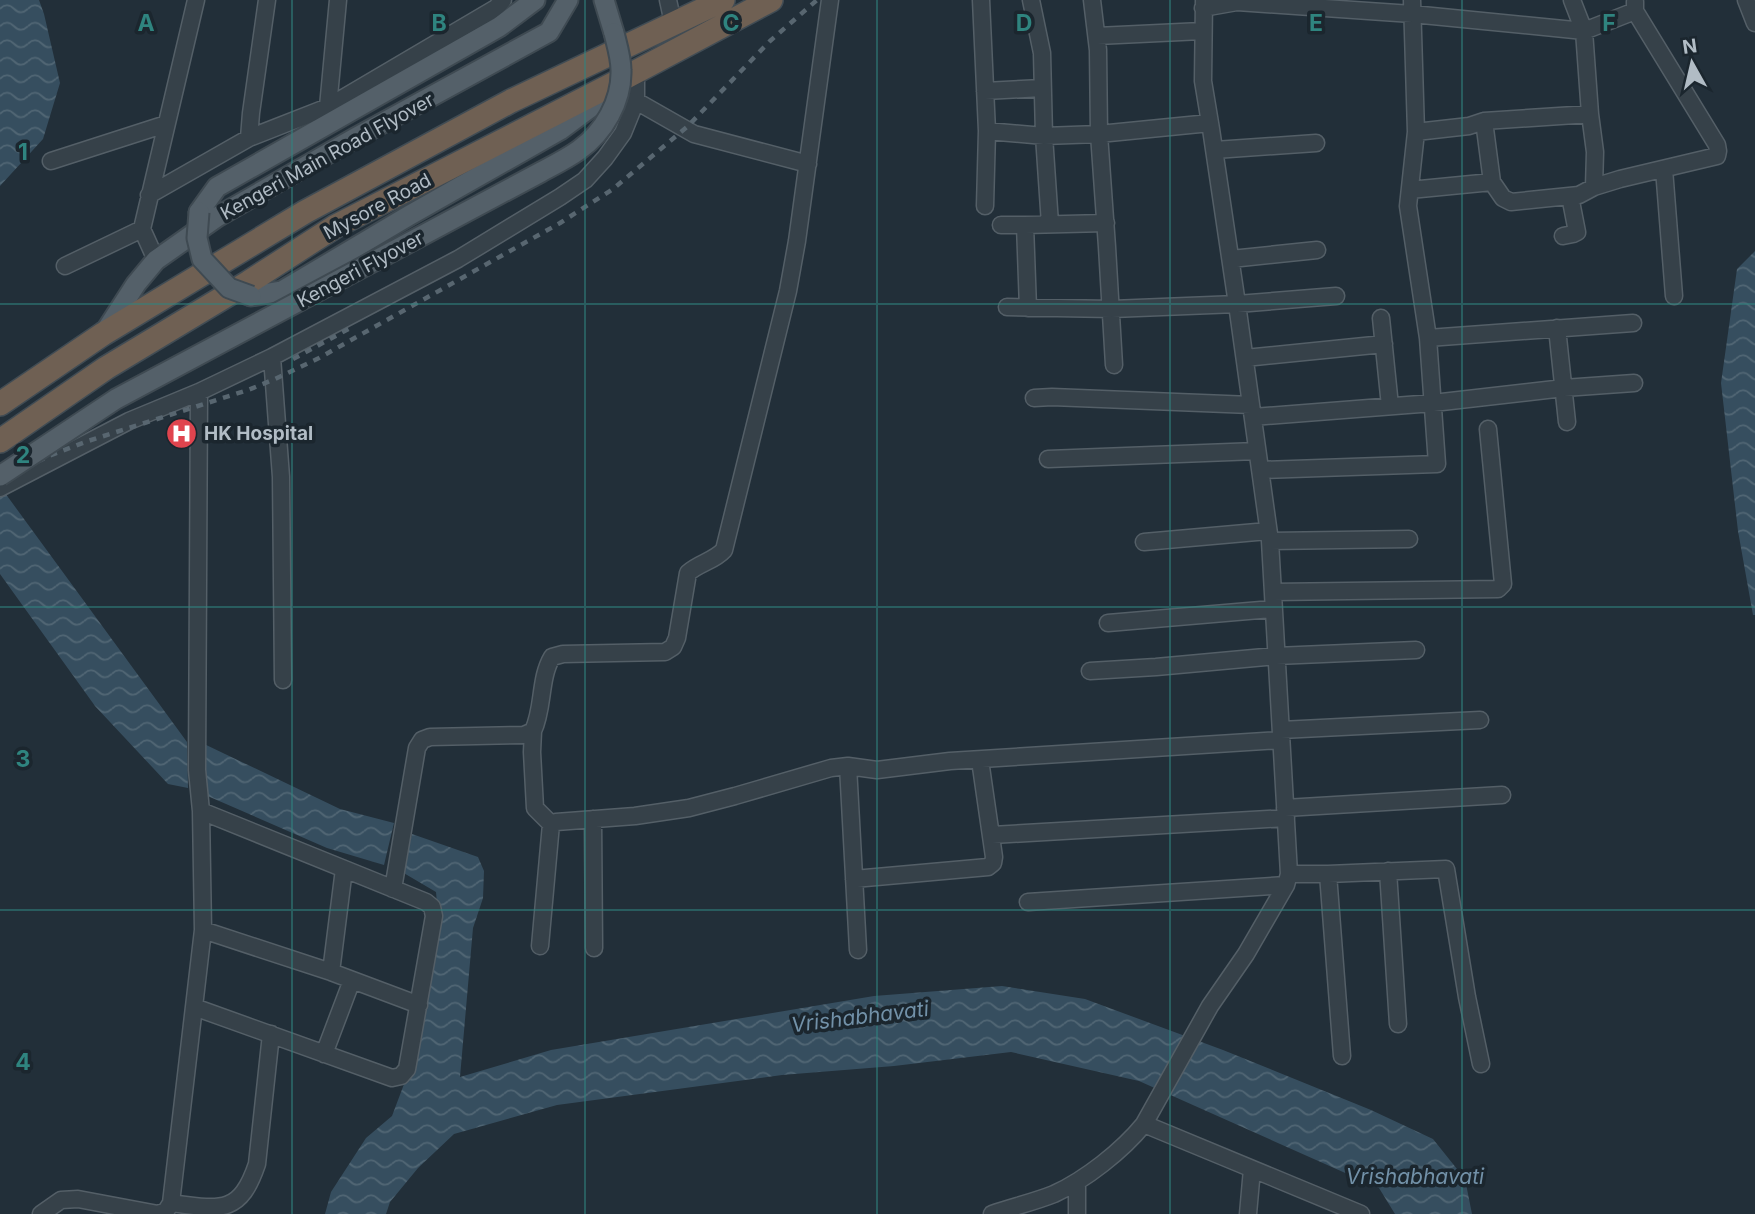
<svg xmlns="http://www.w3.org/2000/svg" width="1755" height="1214" viewBox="0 0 1755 1214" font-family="Inter,sans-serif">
  <defs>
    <pattern id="water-waves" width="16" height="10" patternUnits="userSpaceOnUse" patternTransform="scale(1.75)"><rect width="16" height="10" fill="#364e5f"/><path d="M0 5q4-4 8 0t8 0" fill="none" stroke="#516674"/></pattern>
  </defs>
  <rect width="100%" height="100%" fill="#222f39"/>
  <path fill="url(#water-waves)" d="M0 0H39L44 14 60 83 43 139 0 186Z
    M1755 251V615H1753L1738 531 1721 383 1737 269Z
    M5 493 187 742 188 788 168 784 95 706 0 574V496Z
    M202 743 340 809 394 823 384 865 327 848 203 794Z
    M412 834 478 857 484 871 483 898 473 928 460 1077 551 1050 874 996 1002 986 1085 999 1223 1050 1371 1110 1433 1139 1465 1179 1472 1214H1395L1379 1188 1139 1081 1011 1052 894 1066 782 1075 557 1105 454 1134 418 1168 390 1202 386 1214H325L331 1192 366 1138 392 1116 418 1047 439 925 436 892 402 872Z"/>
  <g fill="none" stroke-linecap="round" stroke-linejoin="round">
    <defs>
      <path id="minor" d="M668 0 673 23
        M981 0 987 131 985 206
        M1031 0 1042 53 1044 136 1050 224
        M1092 0 1098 50 1099 134 1107 247 1114 365
        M1204 0 1203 81 1211 129 1237 304 1270 541 1289 874 1286 885 1246 954 1210 1006 1144 1124 1361 1214
        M1746 0 1755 23
        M1203 8 1237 2 1412 14 1584 31 1572 0
        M1097 36 1202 31
        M985 91 1042 88
        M636 101 694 134 808 164
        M328 107 496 8 503 0
        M1484 121 1492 182 1503 198 1511 202 1579 195 1594 187 1620 179 1717 156 1718 151 1717 145 1635 11
        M987 131 1044 136 1099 134 1210 123
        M1416 132 1469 126 1484 121 1590 114
        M249 138 251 113 267 0
        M1215 150 1316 143
        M51 161 166 124
        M1664 169 1674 296
        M1594 187 1595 152 1590 114 1584 31 1635 11V2
        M1410 190 1492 182
        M149 195 249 138 328 107 338 0
        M1001 225H1025
        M1563 236 1573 234 1577 232 1570 196
        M1231 259 1317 250
        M156 260 142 229 196 0
        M65 266 142 229
        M1007 307 1112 309 1237 304 1336 296
        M1028 308 1025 225 1106 223
        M1381 318 1390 406
        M1557 328 1567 422
        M1428 338 1633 323
        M272 357 281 477 283 680
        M1245 358 1384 344
        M1034 398 1052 397 1251 405
        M1253 417 1433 403 1564 388 1634 383
        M1048 459 1257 451
        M1260 470 1437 464 1428 338 1408 206 1416 132 1412 0
        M0 488 129 421 199 392 272 357 458 259 560 197 585 180 605 158 623 133 636 101V72
        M1270 541 1409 539
        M1144 542 1268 531
        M1273 592 1498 589 1503 584 1488 429
        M1108 623 1273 609
        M1090 671 1156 667 1276 656 1416 650
        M1281 730 1480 720
        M533 731 532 752 535 808 551 824 556 822 635 816 689 808 735 796 831 768 848 766 877 770 950 761 1281 740
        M848 766 858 950
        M1285 808 1502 795
        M593 819 594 948
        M992 835 1286 818
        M1388 871 1398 1024
        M1289 874H1328L1446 869 1467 997 1481 1064
        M1328 874 1342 1056
        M854 879 988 867 993 863 994 857 980 760
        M393 889 417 748 422 740 430 737 524 735 533 731C544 708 539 679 552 657L563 654 665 652 673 647 677 638 688 573C699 563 714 561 724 550L788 291 797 241 830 0
        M1028 902 1286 885
        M203 930 331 972 419 1005
        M540 946 551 824
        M331 972 344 869
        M194 1007 392 1078 401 1076 407 1069 434 916 432 907 426 902 201 811
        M324 1054 352 980
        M1077 1183V1214
        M171 1203C222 1210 240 1214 257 1164L271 1034
        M41 1214 61 1200 78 1199 158 1214
        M158 1214 166 1211 171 1203 203 930 201 811 197 770 199 392
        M992 1214C1012 1207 1034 1202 1054 1194 1085 1180 1122 1151 1144 1124
        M1248 1214 1252 1169"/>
      <path id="major" d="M604 0 614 33
        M199 212 217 187 499 27 535 0
        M251 296 282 291 410 215 560 130 591 107 603 94
        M105 332 136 284 156 260 217 217 355 138 549 32 568 0"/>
      <path id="highway" d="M0 404 103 334 305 212 511 101 723 0
        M0 441 106 368 249 282 336 226 613 84 771 0"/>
    </defs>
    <use href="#minor" stroke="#545f67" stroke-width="19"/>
    <use href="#major" stroke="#3f4a52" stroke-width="23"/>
    <use href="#highway" stroke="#414c54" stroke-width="26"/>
    <use href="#minor" stroke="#364149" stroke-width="16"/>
    <use href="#major" stroke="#546069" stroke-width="19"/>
    <use href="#highway" stroke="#6f6053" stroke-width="23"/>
    <path stroke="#586670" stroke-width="4.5" stroke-dasharray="7 7" stroke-linecap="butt" d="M293 359 354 326
      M0 480 49 456 88 441 248 390 275 379 319 358 560 223 613 189 687 127 770 41 817 0"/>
    <defs>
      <path id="major-bridge" d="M199 212 197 238 202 259 229 288 251 296
        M0 476 116 399 541 172C554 165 568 158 579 150 604 132 622 101 621 70 621 58 617 45 614 33"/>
    </defs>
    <use href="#major-bridge" stroke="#3f4a52" stroke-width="23" stroke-linecap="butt"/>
    <use href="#major-bridge" stroke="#546069" stroke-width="19"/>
  </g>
  <path fill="none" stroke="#2f847f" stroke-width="2" stroke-opacity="0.55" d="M292 0V1214M585 0V1214M877 0V1214M1170 0V1214M1462 0V1214M0 304H1755M0 607H1755M0 910H1755"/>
  <defs>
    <symbol id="hospital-disc" viewBox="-11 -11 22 22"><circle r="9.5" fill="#e0444e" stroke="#1b262e"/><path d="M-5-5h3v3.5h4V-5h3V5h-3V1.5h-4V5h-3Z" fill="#fff"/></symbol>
  </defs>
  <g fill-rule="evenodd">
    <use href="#hospital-disc" x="164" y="416" width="35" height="35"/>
  </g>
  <g text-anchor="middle" stroke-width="7" stroke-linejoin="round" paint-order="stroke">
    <g font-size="19" fill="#b1bcc5" stroke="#1b262e">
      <text transform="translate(327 156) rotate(-29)" y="7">Kengeri Main Road Flyover</text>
      <text transform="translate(377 206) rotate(-28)" y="7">Mysore Road</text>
      <text transform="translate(360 269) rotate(-28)" y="7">Kengeri Flyover</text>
    </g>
    <g font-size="19" font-weight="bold" fill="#b1bcc5" stroke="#1b262e" text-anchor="start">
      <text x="204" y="440">HK Hospital</text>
    </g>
    <g font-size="21" font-style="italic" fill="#7291a8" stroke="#1b262e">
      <text transform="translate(860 1017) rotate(-7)" y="7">Vrishabhavati</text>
      <text x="1415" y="1184">Vrishabhavati</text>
    </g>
  </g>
  <g font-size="23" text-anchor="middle" font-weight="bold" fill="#2f847f" stroke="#1b262e" stroke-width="7" stroke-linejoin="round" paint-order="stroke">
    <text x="146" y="31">A</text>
    <text x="439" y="31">B</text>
    <text x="731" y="31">C</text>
    <text x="1024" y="31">D</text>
    <text x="1316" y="31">E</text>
    <text x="1609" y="31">F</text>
    <text x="23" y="160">1</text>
    <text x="23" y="463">2</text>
    <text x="23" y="767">3</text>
    <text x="23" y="1070">4</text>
  </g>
  <g transform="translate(1692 63) rotate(352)" stroke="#1b262e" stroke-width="5" paint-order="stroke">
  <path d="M0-5L12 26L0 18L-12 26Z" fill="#b1bcc5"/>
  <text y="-10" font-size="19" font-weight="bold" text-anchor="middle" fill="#b1bcc5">N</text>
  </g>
</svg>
